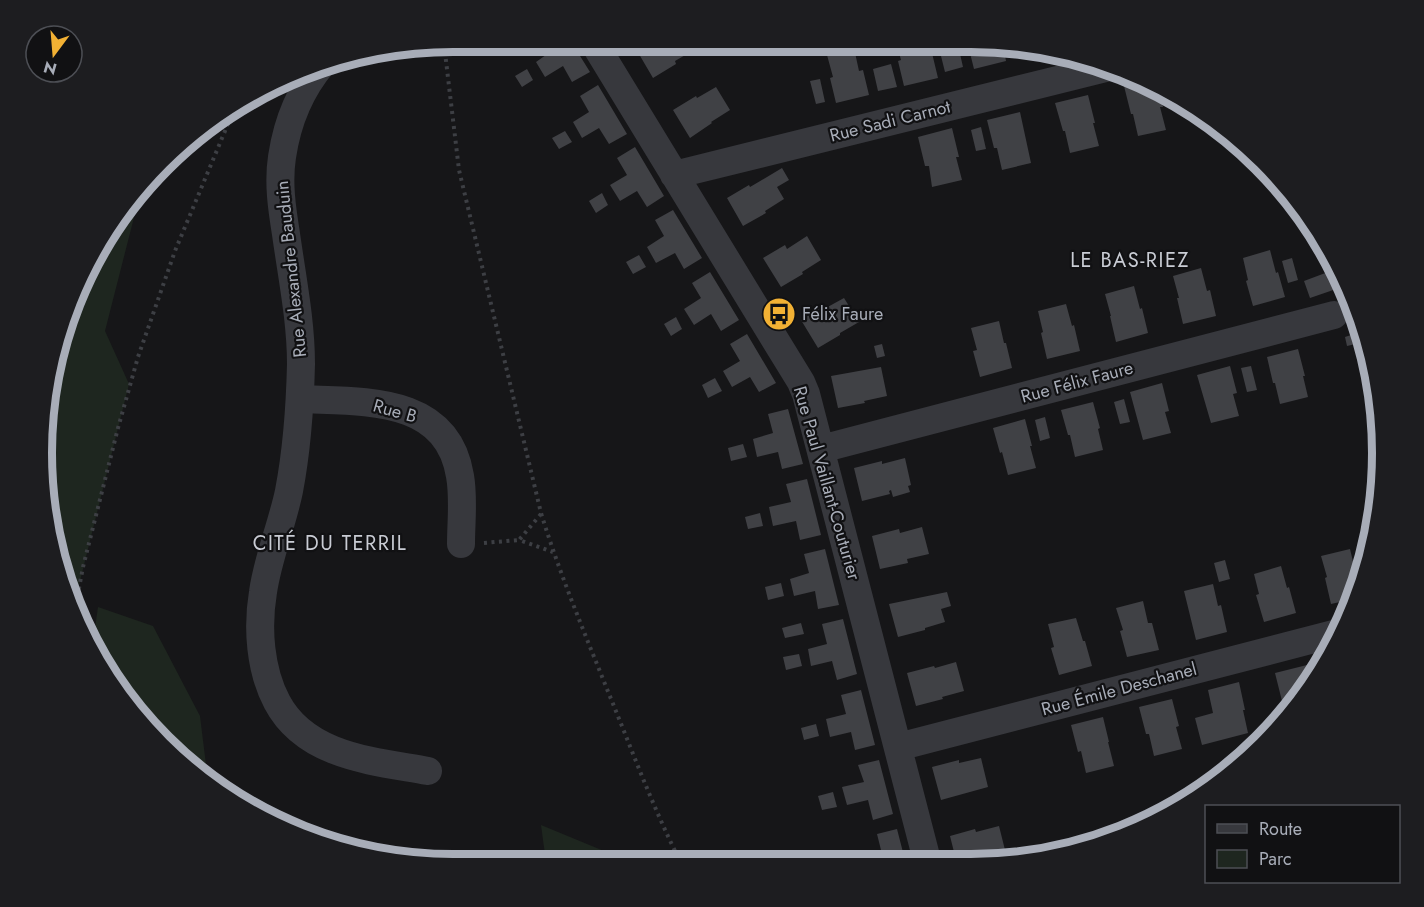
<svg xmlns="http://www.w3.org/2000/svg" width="1424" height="907" viewBox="0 0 1424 907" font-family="Jost,sans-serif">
  <rect width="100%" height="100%" fill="#161618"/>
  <path fill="#1e261f" d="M141 190 105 331 129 384 75 601 56 560 42 453 64 321 127 203Z
    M98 607 153 626 200 716 207 773 300 821 301 835 296 834 203 780 111 682 93 642Z
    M541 825 633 863 546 862Z"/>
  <path fill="#404145" d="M548 43H572L590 72 572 82 563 66 545 77 536 62 553 50Z
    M646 43H690L694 50 675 61 676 64 653 78 636 49Z
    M897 45H927L929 54 932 53 938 78 904 86 898 61 901 60Z
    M951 45H958L963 67 945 72 939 48Z
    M968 45H1003L1006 61 974 69Z
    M854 48 859 71 863 70 869 95 836 103 830 78 833 77 827 55Z
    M891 64 897 87 878 91 873 69Z
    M527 69 533 80 522 87 515 76Z
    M820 79 825 102 816 104 810 81Z
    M1142 81 1159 91 1163 107H1160L1166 130 1138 136 1133 114H1131L1124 86Z
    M598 85 627 134 609 144 599 128 582 138 573 122 589 112 580 96Z
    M716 87 730 110 711 122 712 123 690 138 673 110 696 96 697 98Z
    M1088 95 1095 123H1093L1099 146 1070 153 1065 131H1063L1055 103Z
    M1020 112 1031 163 1002 170 997 148H994L987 120Z
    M981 127 986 149 976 151 971 130Z
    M952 128 959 157H956L962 180 932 187 929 166H925L918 137Z
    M565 131 572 142 559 149 552 138Z
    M635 147 664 196 647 207 637 191 620 201 610 185 627 175 617 158Z
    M782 168 789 180 777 187 784 199 765 211 766 213 743 226 727 198 749 185 750 187Z
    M602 193 608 205 596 213 589 201Z
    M673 210 702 258 684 269 675 253 656 263 647 247 664 236 655 220Z
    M807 236 821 260 802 272 803 274 781 287 763 258 785 245 787 249Z
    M1270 250 1276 273 1278 272 1285 297 1253 306 1246 281 1248 280 1243 258Z
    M639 255 646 267 633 274 626 262Z
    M1292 258 1298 280 1288 283 1282 261Z
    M1201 268 1207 291 1210 290 1216 316 1183 324 1177 298H1179L1173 276Z
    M1336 269 1342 287 1310 298 1304 281Z
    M710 272 739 320 721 331 711 314 694 325 684 309 701 298 692 283Z
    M1134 286 1140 309 1142 308 1148 333 1116 342 1110 316H1111L1105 294Z
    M844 298 859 322 840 333V335L818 348 801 320 823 306 824 309Z
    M1066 304 1072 326 1074 325 1080 351 1047 359 1041 333 1043 332 1038 311Z
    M1357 313 1360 322 1364 338 1359 339 1360 343 1347 346 1345 337 1357 333 1352 314Z
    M676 317 682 329 671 336 664 324Z
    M999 321 1004 343H1006L1012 368 980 377 973 351 977 350 971 328Z
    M747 334 776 383 759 392 750 377 732 387 723 371 740 361 730 344Z
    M882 344 885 356 877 358 874 346Z
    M1298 349 1305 376H1303L1308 397 1280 404 1275 383H1273L1267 357Z
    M1230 366 1237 393 1233 394 1239 416 1211 423 1197 375Z
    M1251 366 1257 390 1247 392 1241 368Z
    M881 367 887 396 864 401 865 403 838 408 831 376Z
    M715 378 722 391 708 398 702 385Z
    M1162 383 1169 411 1165 412 1171 433 1143 440 1130 392Z
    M1124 399 1130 422 1120 424 1114 402Z
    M1093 402 1100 428 1098 429 1103 450 1075 457 1070 435H1068L1061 410Z
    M788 409 803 464 782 469 778 452 757 457 753 439 773 433 768 414Z
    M1045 417 1050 438 1040 441 1035 420Z
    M1025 419 1032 446H1030L1036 468 1008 475 1002 452 1000 453 993 428Z
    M743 444 747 457 731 461 728 448Z
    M905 458 911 485 908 486 910 492 893 497 891 490 889 491 890 494 862 501 854 468 882 461V464Z
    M807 479 821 535 800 540 796 521 773 526 769 507 791 502 786 484Z
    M760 513 763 526 748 529 745 517Z
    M922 527 929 554 907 559 908 563 880 569 872 536 899 529 900 533Z
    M825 549 839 605 818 609 815 591 794 596 790 579 809 573 804 554Z
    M1350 549 1355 570 1356 569 1360 582 1353 599 1331 604 1325 578 1327 577 1321 556Z
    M1225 560 1230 579 1219 582 1214 563Z
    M1281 566 1287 588 1289 587 1296 613 1264 622 1256 595 1259 594 1254 574Z
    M781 583 784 596 768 600 765 587Z
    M1213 584 1218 606 1221 605 1227 632 1196 640 1184 591Z
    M947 592 951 606 941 609 945 622 925 628V630L898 637 889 604Z
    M1143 601 1148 623H1152L1159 650 1127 657 1120 631 1123 630 1116 608Z
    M1076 618 1083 641H1085L1092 666 1059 675 1051 648 1054 647 1048 624Z
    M843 619 857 674 837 680 832 661 811 666 808 649 827 644 822 624Z
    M801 623 804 634 785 638 782 628Z
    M799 654 802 666 786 670 783 657Z
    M956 662 964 691 942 697 943 699 916 706 907 673 934 666 935 668Z
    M1307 665 1311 681 1297 704 1288 714 1285 700 1282 701 1275 673Z
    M1239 682 1245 710H1243L1248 733 1202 745 1195 718 1213 713 1208 690Z
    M861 690 875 745 855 750 851 732 830 737 826 719 846 714 841 695Z
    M1172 699 1179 726 1176 727 1182 749 1154 756 1149 734H1146L1139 707Z
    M1103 717 1109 742H1108L1114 766 1086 773 1081 751 1078 752 1071 725Z
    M816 724 819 736 804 740 801 728Z
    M981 758 988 787 941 800 932 767 959 760V763Z
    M879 760 893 814 873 820 868 800 847 805 842 787 864 782 858 765Z
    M833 792 837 807 822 810 818 796Z
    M999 826 1006 854 985 860V862L976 864H957L950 836 975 829 976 832Z
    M897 829 906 864H863L862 859 882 854 877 834Z"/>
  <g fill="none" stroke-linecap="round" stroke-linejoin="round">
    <path stroke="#3d3f44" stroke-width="4" stroke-dasharray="3 4.5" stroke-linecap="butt" d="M444 44 459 170 541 513C560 575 585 634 609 694 632 750 653 808 681 863
      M541 514 519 540 553 552
      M484 543 519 540
      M76 604 83 567 118 428 138 357 175 251 235 107"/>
    <path stroke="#37383d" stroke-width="28" d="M594 43 763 320 801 382 806 394 928 864
      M323 63C300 90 287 123 282 157 278 183 282 209 286 234 292 277 301 321 301 364 300 406 297 449 289 491 282 525 268 557 263 592 257 628 260 670 277 702 306 757 374 761 428 771
      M674 175 1106 68
      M300 399C362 402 447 395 460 476 464 498 461 522 461 544
      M821 449 1334 315
      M898 747 1341 632"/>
  </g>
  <defs>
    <symbol id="bus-disc" viewBox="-11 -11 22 22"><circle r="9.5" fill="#f2b134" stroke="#111113"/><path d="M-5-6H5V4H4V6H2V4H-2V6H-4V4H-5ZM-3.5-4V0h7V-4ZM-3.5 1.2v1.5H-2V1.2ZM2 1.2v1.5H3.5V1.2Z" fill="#111"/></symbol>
  </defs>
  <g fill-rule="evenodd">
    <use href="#bus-disc" x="760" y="295" width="38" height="38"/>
  </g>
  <g text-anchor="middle" stroke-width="4.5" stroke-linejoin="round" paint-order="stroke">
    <g font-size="18" fill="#a8adb8" stroke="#111113">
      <text transform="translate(890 121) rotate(-14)" y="6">Rue Sadi Carnot</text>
      <text transform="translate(291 269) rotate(-96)" y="6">Rue Alexandre Bauduin</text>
      <text transform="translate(1077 382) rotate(-15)" y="6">Rue Félix Faure</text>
      <text transform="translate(395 411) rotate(16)" y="6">Rue B</text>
      <text transform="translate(827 483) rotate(74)" y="6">Rue Paul Vaillant-Couturier</text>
      <text transform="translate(1119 689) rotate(-15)" y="6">Rue Émile Deschanel</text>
    </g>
    <g font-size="18" fill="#a8adb8" stroke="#111113" text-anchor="start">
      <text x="802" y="320">Félix Faure</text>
    </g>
    <g font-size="20" letter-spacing="1.5" fill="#c9ccd4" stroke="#111113">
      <text x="1130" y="267">LE BAS-RIEZ</text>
      <text x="330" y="550">CITÉ DU TERRIL</text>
    </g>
  </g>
  <path d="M0 0H1424V907H0ZM453 52H971A401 401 0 0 1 1372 453V453A401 401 0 0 1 971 854H453A401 401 0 0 1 52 453V453A401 401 0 0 1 453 52Z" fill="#1d1d20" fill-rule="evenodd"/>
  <path fill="none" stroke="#a8adb8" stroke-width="8" d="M453 52H971A401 401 0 0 1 1372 453V453A401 401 0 0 1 971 854H453A401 401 0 0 1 52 453V453A401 401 0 0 1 453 52Z"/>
  <rect x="1205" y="805" width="195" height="78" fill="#111113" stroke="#4d4f55" stroke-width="1.5"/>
  <rect x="1217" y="824" width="30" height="9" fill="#37383d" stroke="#4d4f55" stroke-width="1.5"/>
  <text x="1259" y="835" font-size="18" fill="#a8adb8">Route</text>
  <rect x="1217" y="850" width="30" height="18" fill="#1e261f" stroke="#4d4f55" stroke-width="1.5"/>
  <text x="1259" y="865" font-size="18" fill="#a8adb8">Parc</text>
  <g transform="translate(54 54) rotate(196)"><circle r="28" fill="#111113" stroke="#4d4f55" stroke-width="1.5"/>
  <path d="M0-4.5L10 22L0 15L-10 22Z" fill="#f2b134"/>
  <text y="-9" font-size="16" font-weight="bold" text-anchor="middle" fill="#a8adb8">N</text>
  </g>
</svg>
